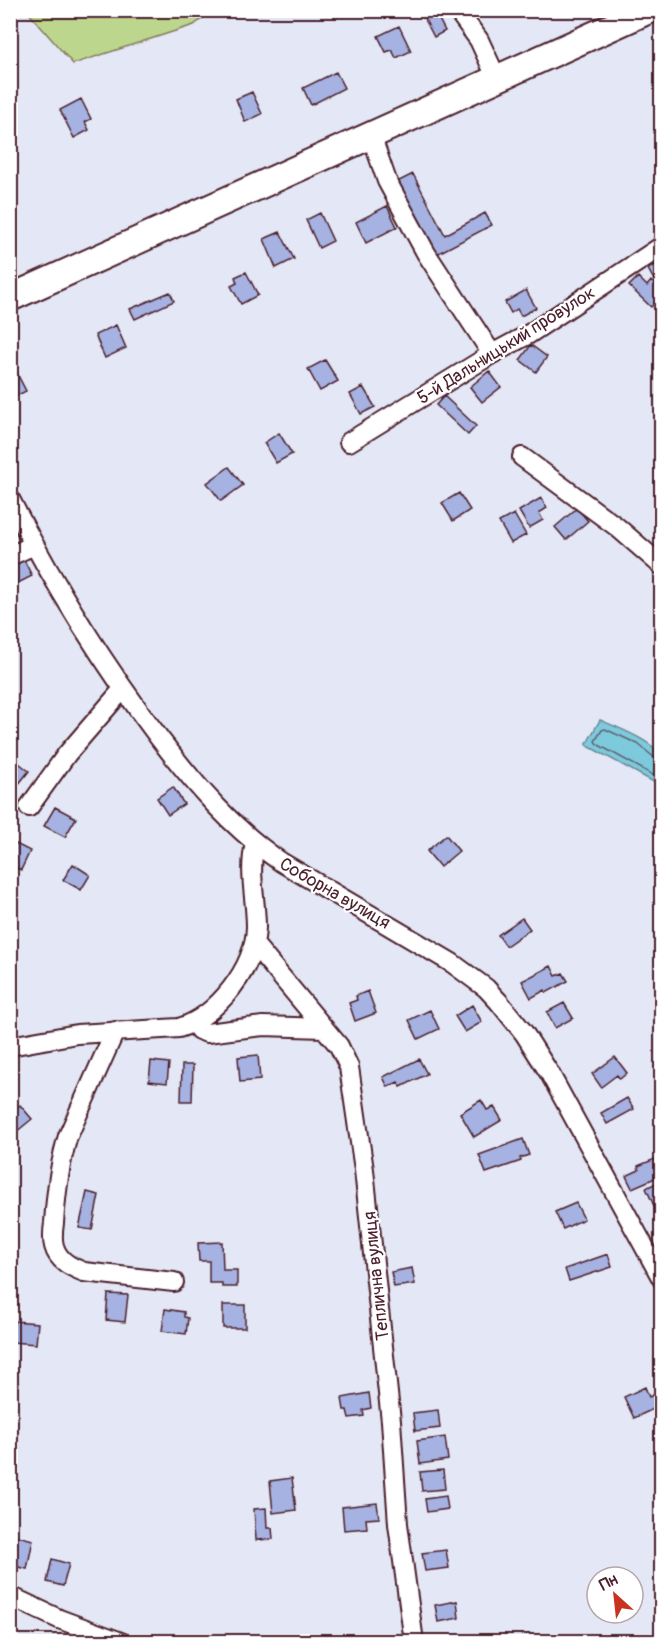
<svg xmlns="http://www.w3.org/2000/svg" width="672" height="1652" viewBox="0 0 672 1652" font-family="Pangolin,sans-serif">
  <rect width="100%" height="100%" fill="#e4e8f6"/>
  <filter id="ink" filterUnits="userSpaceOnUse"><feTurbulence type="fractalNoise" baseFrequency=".0167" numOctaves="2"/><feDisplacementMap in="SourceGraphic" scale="12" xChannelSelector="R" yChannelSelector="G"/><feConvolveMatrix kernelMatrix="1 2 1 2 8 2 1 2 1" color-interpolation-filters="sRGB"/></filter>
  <g filter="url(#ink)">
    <path fill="#bdd68d" stroke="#847a5c" stroke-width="1.5" d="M27 11H212L194 25 73 64Z"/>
    <path fill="#7dcadc" stroke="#698695" stroke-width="1.5" d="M600 720C614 726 656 742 661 757 664 764 662 778 661 786L586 745Z"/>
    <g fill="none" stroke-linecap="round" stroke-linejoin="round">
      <path stroke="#5e6372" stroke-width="1.5" d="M662 760 656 759 638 744 605 729 602 730 595 741 597 744 662 780"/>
    </g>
    <path fill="#a5b2e2" stroke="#4a1f2b" stroke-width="1.5" d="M420 10H434L445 31 434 37Z
      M399 26 411 51 396 58 392 50 386 52 378 36Z
      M336 72 344 88 311 105 303 88Z
      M252 92 262 114 245 122 236 99Z
      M81 99 91 119 85 122 89 130 74 138 60 110Z
      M413 174 445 235 485 213 492 225 433 256 395 183Z
      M387 206 397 227 366 243 356 222Z
      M320 213 333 241 319 248 306 220Z
      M280 232 294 259 276 268 264 239Z
      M662 261V275L654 280 648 269Z
      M246 272 258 295 241 304 231 286 237 283 235 277Z
      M638 277 647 286 651 281 662 291V296L651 307 629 286Z
      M526 290 536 308 521 316 517 309 511 313 505 302Z
      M170 292 174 301 135 319 130 309Z
      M116 325 126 348 105 358 95 335Z
      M531 345 547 357 536 372 520 360Z
      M10 360 26 391 10 399Z
      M325 360 338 381 320 391 308 369Z
      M489 371 501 387 482 402 470 387Z
      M363 387 375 407 361 414 350 394Z
      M444 396 476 426 468 435 436 405Z
      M279 433 292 454 276 463 264 443Z
      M229 467 243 485 221 501 207 483Z
      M459 493 470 510 453 521 442 503Z
      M541 498 547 508 539 513 543 520 529 528 519 511Z
      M577 508 588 521 566 540 555 527Z
      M514 514 526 535 511 543 499 522Z
      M23 558 32 576 10 587V565Z
      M10 756 29 771 10 795Z
      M173 787 184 804 168 815 157 798Z
      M55 807 76 818 65 837 44 826Z
      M446 835 459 851 440 867 427 851Z
      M12 842 30 851 21 870 10 865Z
      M73 864 90 875 81 890 63 880Z
      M522 918 530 929 506 946 498 935Z
      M551 966 556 976 563 973 568 981 546 993 545 990 531 998 522 981Z
      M368 991 376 1013 355 1021 349 1003 357 1000 356 996Z
      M564 1003 573 1018 555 1028 547 1012Z
      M472 1005 482 1022 465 1032 455 1016Z
      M430 1010 439 1029 418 1039 409 1020Z
      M258 1055 260 1080 240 1082 238 1057Z
      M615 1057 627 1073 620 1079 617 1075 601 1087 592 1074Z
      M419 1059 427 1074 401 1087 398 1082 388 1087 383 1077Z
      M151 1061 169 1063 167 1083 149 1081Z
      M182 1065H193L192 1101H181Z
      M627 1098 634 1109 607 1124 601 1113Z
      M481 1100 487 1110 494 1107 502 1120 474 1137 460 1113Z
      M20 1105 32 1119 10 1137V1113Z
      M523 1139 529 1155 520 1158 521 1161 486 1173 479 1155Z
      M662 1156V1175L632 1188 626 1176 639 1170 638 1166Z
      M662 1180V1205L655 1208 646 1188Z
      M87 1192 99 1195 92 1230 79 1228Z
      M576 1203 584 1219 563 1229 555 1212Z
      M222 1242 223 1270H237V1287H222V1283H209V1261H199L198 1243Z
      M608 1254 612 1267 569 1281 565 1269Z
      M412 1268 415 1284 394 1287 391 1272Z
      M108 1294 128 1295 125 1322 106 1320Z
      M223 1305H245V1328H223Z
      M165 1309 184 1312V1317L188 1318 186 1334 162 1331Z
      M14 1321 38 1323 36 1344 12 1342Z
      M645 1387 649 1397 660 1392 662 1405 634 1418 624 1397Z
      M369 1393 371 1408 363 1410 364 1416 349 1418 347 1410H344L342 1398Z
      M438 1410 440 1428 415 1431 413 1413Z
      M445 1437 448 1460 420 1464 417 1441Z
      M443 1470 445 1489 422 1491 420 1472Z
      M292 1478 296 1510 273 1513 270 1481Z
      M446 1496 448 1509 427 1512 425 1499Z
      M377 1503 379 1518 366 1519 367 1528 344 1530 342 1507Z
      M266 1508 267 1528H272L273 1539 256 1540 254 1509Z
      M14 1535 33 1540 27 1569 10 1565V1552Z
      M446 1550 449 1568 425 1571 422 1553Z
      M52 1559 69 1564 63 1586 47 1582Z
      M457 1601 459 1618 438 1622 435 1605Z"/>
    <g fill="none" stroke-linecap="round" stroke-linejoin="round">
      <defs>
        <path id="minor" d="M457 10 479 40 497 79
          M371 135 387 181 426 253 492 354
          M349 442 492 354 529 334 662 246
          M522 457 617 527 662 566
          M10 499C53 583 103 664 160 739 195 785 233 829 281 862L452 963 486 988 499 1002 524 1033 550 1074 662 1279
          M10 556 34 545
          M29 807 67 754 123 689
          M254 944 339 1046 349 1067 364 1170 391 1421 398 1524 414 1642
          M194 1023 199 1030 207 1033 263 1026 324 1028
          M115 1031 68 1136C59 1165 56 1193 54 1223 53 1230 52 1239 54 1246 58 1261 71 1267 84 1272L174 1282
          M10 1046 77 1034 179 1028C217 1016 255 968 256 927 256 899 248 872 255 844
          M10 1596 59 1619 121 1642"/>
        <path id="highway" d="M10 298 649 10"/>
      </defs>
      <use href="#minor" stroke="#4a1f2b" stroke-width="22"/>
      <use href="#highway" stroke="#4a1f2b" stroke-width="30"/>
      <use href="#minor" stroke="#fff" stroke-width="18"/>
      <use href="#highway" stroke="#fff" stroke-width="26"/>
    </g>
  </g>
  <g text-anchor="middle" stroke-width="4.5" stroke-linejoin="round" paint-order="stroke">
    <g font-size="18" fill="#4a1f2b" stroke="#fff">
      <text transform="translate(506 345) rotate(-32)" y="6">5-й Дальницький провулок</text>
      <text transform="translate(335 893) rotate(30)" y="6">Соборна вулиця</text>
      <text transform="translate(376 1276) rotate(-96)" y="6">Теплична вулиця</text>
    </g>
  </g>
  <rect width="672" height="1652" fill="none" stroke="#fff" stroke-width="36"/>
  <rect x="18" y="18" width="636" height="1616" fill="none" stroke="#4a1f2b" stroke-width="2" filter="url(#ink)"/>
  <g transform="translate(615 1595) rotate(333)"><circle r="28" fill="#ffffff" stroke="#b7a5aa" stroke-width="1.5"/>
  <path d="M0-4.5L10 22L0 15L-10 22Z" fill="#c8321e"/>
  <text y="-9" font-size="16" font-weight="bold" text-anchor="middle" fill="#4a1f2b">Пн</text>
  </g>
</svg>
